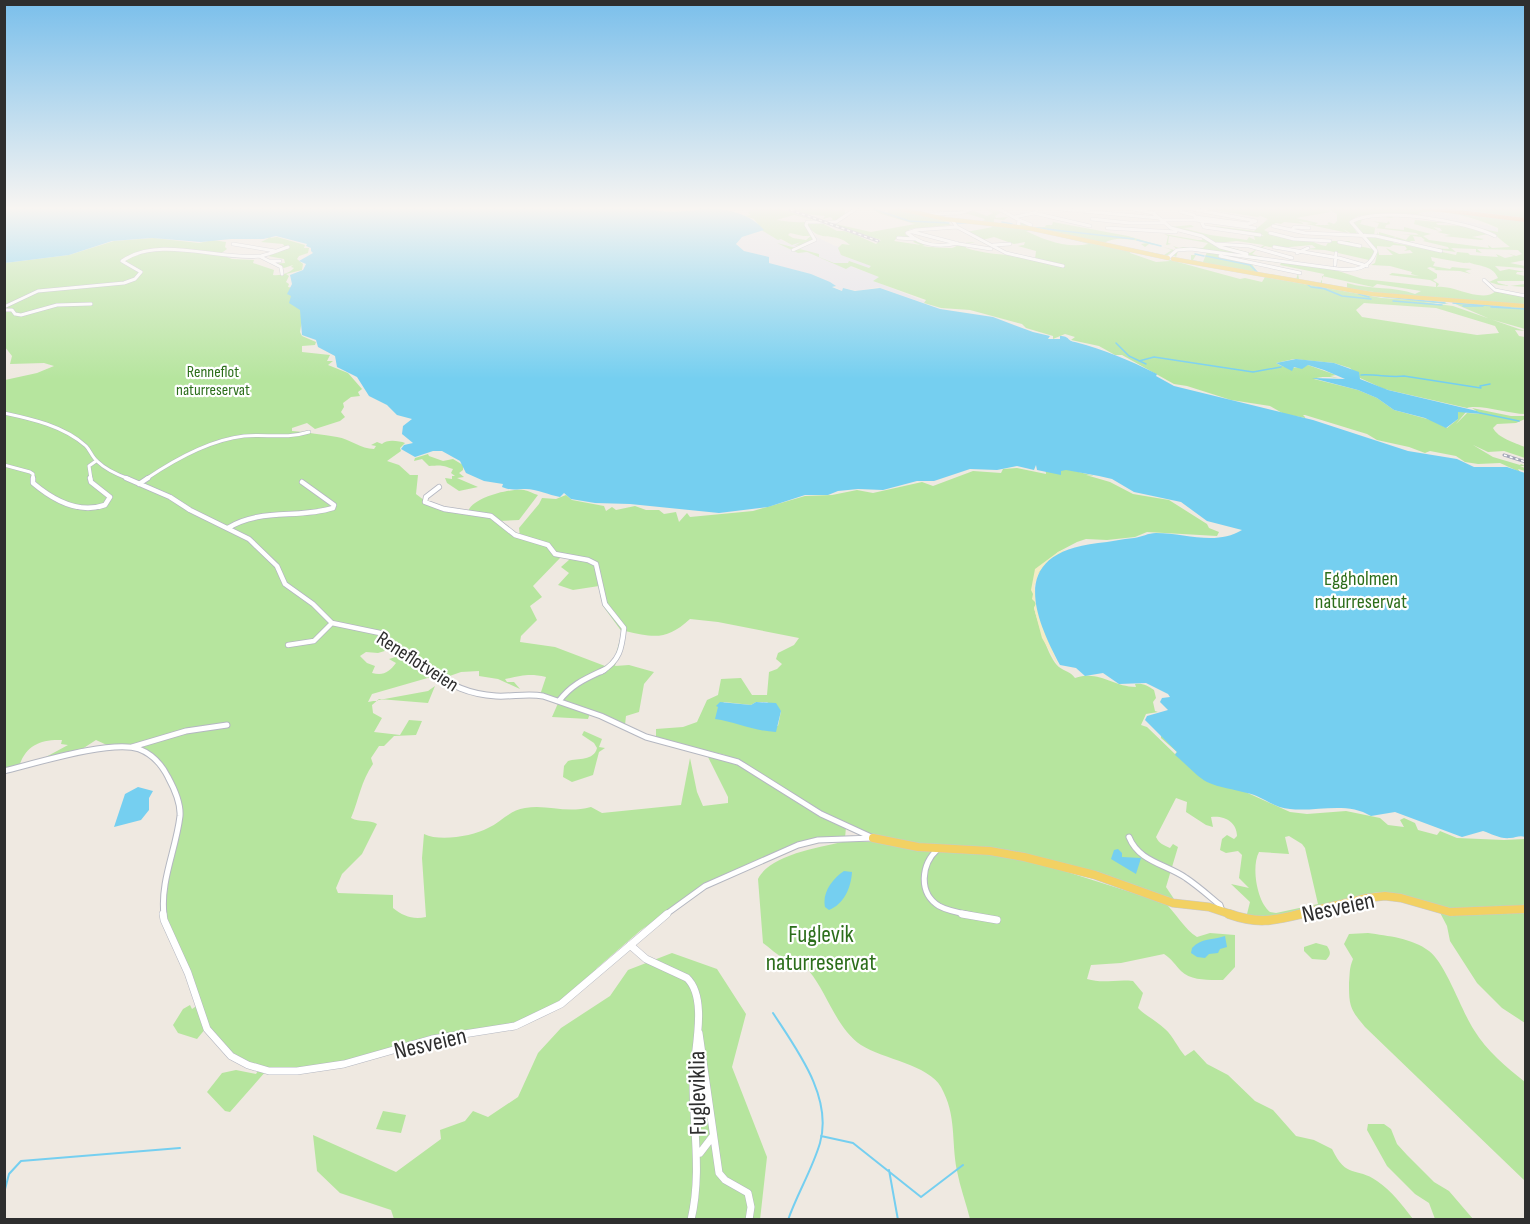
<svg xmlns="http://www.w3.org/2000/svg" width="1530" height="1224" viewBox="0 0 1530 1224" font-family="'Sofia Sans Condensed',sans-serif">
  <rect width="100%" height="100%" fill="#efe9e1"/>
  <path fill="#e3e1e8" d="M1432 212 1459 215V220L1495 227 1499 232 1424 219 1425 215 1416 213Z
    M763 231 792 245 800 241 806 244 815 236 835 246 859 249 844 256 872 266 868 268 854 265 852 267 880 277 874 281 926 302 924 303 878 287 858 291 843 288 842 291 817 276 768 263 770 261 768 257 744 251 738 247 737 242 742 237Z"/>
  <path fill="#b6e59e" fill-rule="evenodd" d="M753 208H779L813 220 794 215 776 220C788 221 798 224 810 221L805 224 810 236H803L790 233 788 235 793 238 806 240 812 235 815 239 805 244 794 246 801 242 792 245 781 239 778 240 763 231 754 219 745 216 751 215 748 213Z
    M792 208H831L837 211 844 208 845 213 856 208 838 220 831 221 833 219 830 217 823 219 825 216 805 214Z
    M870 208 886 213 894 208 942 219 951 225 910 229 905 234 912 239 897 238 894 241 921 245 913 242 915 240 926 245 922 246C927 247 945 248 952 248 957 247 962 241 975 243H967L966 248C987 255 1010 254 1035 259L1036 251 1018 246 1024 245 1025 242 1014 244 994 237 982 240 966 232 993 227 982 222 985 219 961 212 966 213 971 210 987 216 993 213 983 208 1003 211 995 216 996 218 1008 217 1004 220 994 219V222L1034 231H1026C1043 239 1065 249 1089 244L1021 226V221L1031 227H1045L1046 225H1052L1053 222 1128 236 1162 246 1149 244 1145 247 1141 244 1148 243C1134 240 1117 235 1104 243L1164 255 1172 250 1163 247 1174 250 1165 257 1077 240 1131 251 1130 253 1159 263 1156 262 1170 261 1163 258 1240 279 1245 278 1262 282 1265 277 1382 298 1443 302 1449 304 1422 302 1453 306 1519 329 1525 331 1515 330 1519 336 1525 337V414C1509 414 1480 404 1467 408L1384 389 1360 378 1350 368 1334 363 1294 359 1276 363C1287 370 1297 368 1308 365L1336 375 1330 376 1338 378C1332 377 1320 376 1314 379L1358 390 1377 398 1394 410 1431 420 1447 428 1458 419V412H1466L1456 424 1467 413 1481 414 1472 408 1511 416H1525V419L1516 423 1497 424 1493 428C1498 438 1515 443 1525 447V458L1504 451 1488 452 1473 445 1493 457 1520 465 1521 464 1525 466H1520L1525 468V471L1518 469 1520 472 1500 463 1478 464 1465 462 1456 456 1430 451 1425 453 1409 447 1377 440 1367 434 1305 415H1303L1306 418 1284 414 1270 406 1231 400 1187 386 1174 384 1122 355H1115L1099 346 1071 340 1075 337 1065 334 1053 339V336L1026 328 1022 324 970 310 941 308 924 303 926 300 873 281 879 277 851 266 846 269 807 252 798 253 777 243 819 254V257L834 263H848L849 261 869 268 871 266 841 255 838 248 842 244 850 245C834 230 821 244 808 226V223L820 222 837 231H844L877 241 856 235 876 244 881 240 833 225 847 216 835 224 871 232 915 224 881 214ZM1364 303 1436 308 1495 326 1499 333 1477 335 1362 317 1356 310Z
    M1199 208H1322L1331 212 1296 218 1318 223 1315 225H1330L1327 224 1329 222 1334 224 1337 221V214L1326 208H1416L1525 220V260L1510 263 1525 266V271L1523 268 1495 266 1500 271 1509 269 1525 272H1517L1516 274 1525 276V281H1497L1498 283 1510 286 1525 284V287L1499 285 1489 282 1498 278C1492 265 1481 267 1467 262H1471L1464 263 1431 257 1432 261 1435 262 1433 266 1450 269 1452 267 1472 269 1465 271 1471 274 1460 271 1434 270 1436 269 1430 267 1427 268 1437 274V278L1433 280 1439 284 1437 287C1453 284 1482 304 1496 291L1525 297V306L1408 297 1340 287 1347 288V283C1371 290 1394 286 1415 294L1421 291 1377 284 1373 287 1322 276V284L1338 288 1192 262 1174 256 1176 252 1178 251 1176 257 1191 261V255H1203H1196L1193 260 1203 262 1207 252 1183 250 1194 248 1177 249 1173 246 1179 248 1183 247 1203 248 1208 243 1169 236 1168 243 1171 244 1166 245 1168 236 1164 234 1198 240H1202L1203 237 1220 249 1224 248 1218 245V244L1250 253 1257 249 1252 254C1272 261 1345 273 1363 266L1358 263H1367L1363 264 1364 266C1354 271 1343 268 1332 269L1363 279 1436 287V283L1430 280 1389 275 1392 273 1419 276 1411 274 1412 272 1390 266 1371 265 1375 263 1378 250 1379 255H1393L1386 248 1399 254 1413 253 1410 250 1404 251 1407 249 1405 246 1393 245 1390 247 1377 246V249L1365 237 1370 235 1359 232 1353 226V220L1363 218 1360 224 1377 228 1379 223 1371 221 1387 223 1389 221 1390 224 1386 225 1385 228 1404 230V227L1431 234 1423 236 1429 240 1489 248 1488 245 1492 248 1510 247C1505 243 1499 239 1494 233L1472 237 1484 239 1481 240 1444 236 1451 235 1437 232 1442 231 1440 228 1433 227 1439 231 1414 224 1415 220 1404 219 1448 223H1436L1438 225 1467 226 1498 232V228C1476 218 1444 208 1418 213L1423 215 1411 214 1421 219 1407 215H1392L1394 217 1391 218C1376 216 1361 211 1350 221L1358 235 1352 234 1343 229 1348 233 1306 224 1312 223 1298 221 1305 224 1284 222 1281 224 1276 223 1264 230C1278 238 1291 236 1307 240 1313 241 1318 245 1326 246L1329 241H1350L1349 244 1373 249 1371 244 1375 251 1369 260 1325 250 1306 249 1316 248 1312 245 1278 248 1280 249 1265 246 1259 250 1258 249 1264 245 1237 241 1215 243 1199 235 1175 231 1176 229 1170 227 1191 225 1194 227 1183 228 1210 235 1247 240 1249 237 1255 240 1254 236H1264C1250 229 1228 235 1215 226L1254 231 1268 219 1253 213 1260 216 1258 217ZM1375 228 1416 233 1425 240 1423 241 1448 247 1449 249 1416 247 1394 243 1391 239 1396 237 1395 241 1418 245 1409 241H1415L1413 236 1421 237 1419 235 1399 234 1410 235 1406 240 1379 232V236L1377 232V236H1374ZM1451 248 1476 249V252L1482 253 1477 249 1518 250 1522 254 1516 256 1507 253 1514 256 1505 258 1496 254 1498 257 1470 255 1468 253 1457 252 1456 255 1442 252V250L1456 252ZM1224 255 1281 263 1280 265 1324 274 1320 284 1299 280 1298 273 1296 280 1259 274 1251 263 1221 256Z
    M1451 208H1525V218Z
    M272 236 270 238 277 237 305 245 304 248H309L308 253 299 256 297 259 303 264 302 270 286 274 289 276 286 282 289 284 288 287 293 288 303 314 300 332 302 336 316 342 315 345 302 346V352L330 355 327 361H333L328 365 348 373 362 389 358 392 360 396 351 397 343 403 344 407 341 412 345 417 340 421 315 429 307 423 292 428V431C307 432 323 435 337 437 350 439 361 449 374 449L376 446 371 445 377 442 382 444C387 439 399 441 405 443L400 448 401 451 387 461 399 465 410 475H418L416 494 429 504 468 512C471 498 510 488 524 490 529 491 534 494 538 495L519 520 497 521 520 537 519 528 539 504 542 498 556 499 566 495 572 500 604 506 606 511 612 507 616 510 635 506 646 510H659L664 514 676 512 679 522 687 513 690 517 753 511 805 496 832 495 857 490 873 493 922 482 933 486 973 471 1001 473 1003 469 1017 468 1046 474 1045 463 1094 476 1086 475 1110 482 1133 494 1169 500 1207 524 1209 528 1219 532 1217 536 1147 532 1135 537 1107 540 1086 539 1077 542 1058 552 1035 577 1033 594 1040 620 1036 604 1034 608C1038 622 1048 658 1059 667 1065 672 1070 671 1075 678 1100 670 1112 687 1136 687L1135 684C1143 683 1148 686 1154 690L1156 698 1153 702 1155 711 1158 712 1146 714 1141 725 1147 727 1175 754 1177 752 1161 738V731L1190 767 1290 812 1307 814 1346 811 1380 818 1388 825 1404 827 1400 820 1404 818 1415 823 1418 830 1437 835 1440 831 1457 838 1504 840 1525 839V1023L1502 1008 1477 983 1450 941 1447 926 1436 905C1415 902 1395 889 1373 893 1331 902 1290 920 1246 918L1250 902 1231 884 1249 888 1239 878 1242 855 1238 851 1226 853 1220 850 1222 839 1227 835 1234 839 1237 836C1237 822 1224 815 1211 817L1213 827 1206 825 1186 812 1187 802 1176 798 1156 837C1159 844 1164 845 1170 848L1173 844 1178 847 1166 887 1174 899 1096 874 955 846 880 840 846 827 845 838 798 845 705 886 641 930 597 968 589 981 573 995 515 1026 449 1036 344 1064 266 1071 230 1112 225 1111 207 1092 222 1073 236 1070 256 1074 259 1069 231 1056 206 1028 197 1039 178 1033 173 1025 183 1009 190 1005 192 1009 198 1005 163 913 180 814 169 777 142 748 144 745 109 746 96 740 76 753 33 764 68 745 61 744 62 740C40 739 25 746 19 767L5 771V380L37 373 54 366 44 363 10 364 12 356 5 347V263L69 255 114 241 154 238 199 243 213 240 226 242 225 247 227 249 220 254 232 259 254 260 253 263 274 270 273 275C280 276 290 273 294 268L291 267 293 265 284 268 272 264 285 263 284 259 268 256 285 247 283 244 261 242 269 238 233 239ZM560 556 570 559 561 567 569 573 558 585 573 590 599 586 603 606 622 632 615 658 610 664 605 666 555 647 520 642 521 636 537 620 530 606 542 597 533 586 561 557ZM690 619 718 622 799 638 794 645 778 653 776 659 782 664 777 669 769 672 767 695H752L741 678 721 679 718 695 707 700 697 722 683 727 656 729V738L725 755 708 757 728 797V803L703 806 697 792 690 758 681 805 602 813 591 807C565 814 548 804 525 808 510 810 501 822 488 828 473 836 440 842 424 834L422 858 426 917C413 920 403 916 393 908V895L338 893 336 888 342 874 362 854 377 824C369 819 360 823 351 818 359 799 361 781 373 764L371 758 379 746H384L394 736 416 735 422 721 409 720 400 735 374 732 382 718 373 713 372 705 379 699 428 703 435 686 428 691 368 702 372 694 431 677 433 673 441 679 461 672 479 671V676L498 679 520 689 514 682H507L505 679C522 676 528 673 546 677L540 695 559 701 552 717 588 719 590 713 625 725 626 716 639 712 644 684 654 672 629 665 615 666 625 631C655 638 667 640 690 619ZM398 647 405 654 389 659 396 663C389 672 384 676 372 673L375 666 367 663 360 656 366 652 378 653ZM724 702 751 705 756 702H767L781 711 778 726 723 703ZM1289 836 1302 844 1305 848 1318 904 1276 913 1270 912C1257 902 1251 867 1259 852L1289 854 1285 837Z
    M1453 303 1525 307V329L1490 319Z
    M428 454 429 456 443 461 453 459 463 465V470L459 473 464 477 457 478 478 487 459 491 447 483 445 478 452 479V476H455L451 473 453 469C442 465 442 465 429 466L422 459 414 461 415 458Z
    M584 731 602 739 599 747 605 748 599 752 593 775 572 782 563 777 564 766 568 761C578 758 594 761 597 748L594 743 582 735Z
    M847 841 873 842 1023 858 1165 903C1176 913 1184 929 1197 937L1210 933 1235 935V967L1223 980C1210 980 1191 981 1181 971 1175 965 1172 959 1164 954L1121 963 1091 965 1087 979C1103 984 1116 979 1133 981L1143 993 1138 1008C1147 1017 1157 1021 1165 1029 1173 1036 1178 1048 1185 1056L1194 1050 1207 1064 1228 1075 1255 1101 1273 1110 1296 1136 1314 1140 1332 1149C1347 1180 1356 1166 1377 1181 1392 1191 1402 1205 1413 1219H970C966 1203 960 1187 957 1171 951 1140 957 1116 941 1087 929 1065 883 1059 861 1045 836 1028 828 994 809 971 802 964 793 963 785 959 777 955 770 948 763 943L758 879C770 854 822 847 847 841Z
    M1368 933C1388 936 1412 938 1429 951 1446 964 1461 1010 1474 1030 1487 1051 1506 1067 1525 1082V1181L1365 1027C1350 1009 1349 1006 1349 983 1350 973 1349 969 1353 959L1344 944 1349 934Z
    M1316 943 1327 946C1331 952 1331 955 1326 960L1312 959 1304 951V947Z
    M672 953 717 969 746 1014 732 1067 767 1157 760 1220 394 1219 391 1210 340 1193 317 1171 313 1135 396 1172 441 1139 440 1130 465 1121 473 1111 488 1117 518 1097 538 1053 561 1028 610 996 628 970Z
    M383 1111 406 1115 401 1133 376 1129Z
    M1368 1124H1384L1391 1129 1397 1144 1407 1155 1434 1182 1449 1191 1473 1219H1435L1429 1203 1415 1194 1387 1166 1367 1130Z"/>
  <path fill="#f3ecc5" d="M1066 549 1039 572 1034 586 1040 620 1059 667 1042 638 1034 608 1036 603 1032 599 1033 594 1031 590 1035 569 1058 552Z"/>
  <path fill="#75cff0" d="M5 208H643C664 213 676 212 699 210L698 208C722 208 748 211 764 230L742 237 736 244 744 251 769 257V263L811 274 830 282 836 286 832 287 842 291 843 288 855 291 880 288 940 309 993 317 1033 332 1050 336 1048 339H1060V336C1070 336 1067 341 1075 342 1105 350 1127 359 1157 374L1156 376 1174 386 1313 420 1408 451 1457 459 1474 467H1507L1525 473V837C1519 835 1516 838 1510 838 1500 839 1492 834 1483 831L1462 837 1395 812 1371 816C1347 801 1316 812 1290 809 1274 808 1262 796 1247 793 1233 789 1220 788 1207 782 1196 776 1185 763 1175 755L1177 752 1145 720 1147 716 1168 710 1160 702 1162 698 1170 697 1168 694 1146 683 1119 684 1103 673 1085 676 1076 668 1060 665C1029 607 1013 553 1098 543 1110 542 1122 539 1134 538 1142 537 1148 533 1156 533 1185 533 1216 546 1242 530L1207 521 1181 502 1134 492 1112 479 1099 476 1066 470 1061 471V475L1037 470 1036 465 1034 470 1017 466 997 470 970 469 934 481H917L883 490 858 489 838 491 828 495H805L768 507 719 513 630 504 595 503 571 499 564 493 560 497C549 495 536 489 526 489 517 489 512 491 502 487L503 484 484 481 466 473 460 461 442 451H433L415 457 401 449 404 445 413 443 402 434 403 426 412 419 397 415 387 405 369 396 357 377 337 367 335 356 318 347 316 340 302 335 300 310 289 303 291 296 287 294 292 284 290 275 303 270 306 264 299 261 313 253 311 251V248L306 246 307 244 276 236 263 239H231L201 242 152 238 112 241 69 255 5 263Z
    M1296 359 1334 363 1359 372 1360 379 1388 390 1477 411 1482 414 1458 412V419L1446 428 1425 418 1394 410 1377 398 1358 390 1312 378 1345 379 1324 370 1308 365 1302 369 1294 367 1292 371 1276 363Z
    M720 702 751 705 756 702 776 703 781 711 776 732C754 731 736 722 715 719L718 707 716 706Z
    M138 787 153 791 149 798V810L141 820 114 827 125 794Z
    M1118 849 1122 853V857L1141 858 1136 874 1111 859 1114 850Z
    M844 871 852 872C851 888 844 904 829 910L825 907C822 893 832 879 844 871Z
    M1225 936 1227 947 1220 949 1218 953 1209 954 1205 958 1197 957 1191 953 1192 948C1201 938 1213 940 1225 936Z"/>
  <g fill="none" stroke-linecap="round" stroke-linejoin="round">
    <path stroke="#75cff0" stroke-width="1.5" d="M871 208 909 221 949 223
      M1002 222 1012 224
      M956 223H966
      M1037 228 1134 239
      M1137 240 1161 246
      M1195 254 1204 256
      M1206 256 1250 265 1257 272
      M1307 284 1311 287 1326 289
      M1315 285 1342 296 1371 299
      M1359 294 1369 297
      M1378 296 1445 303
      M1393 301 1442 305
      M1453 303 1510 307
      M1463 306H1483
      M1491 307 1526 309
      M1116 343 1129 356 1146 364
      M1139 361 1154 357 1253 372 1281 367
      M1361 375C1376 374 1391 378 1404 376L1481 388 1480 386 1490 384
      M1480 413 1519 421"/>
    <path stroke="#75cff0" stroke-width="2" d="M773 1013C797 1050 833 1097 820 1143 812 1170 797 1194 788 1220
      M821 1136 853 1143 921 1197 963 1165
      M889 1170 898 1220
      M4 1193 9 1174 21 1161 180 1148"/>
    <defs>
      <path id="minor-far3" d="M1128 208 1153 213 1171 228 1202 236 1220 247 1247 254
        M999 209 1019 220 1018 227
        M1060 209 1159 218
        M1034 213 1090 226
        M930 214 960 213 975 208
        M1015 217 1034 213 1037 210
        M1195 217 1248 224 1256 221 1192 209H1179L1181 212 1194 215 1196 220
        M1092 219 1129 223H1164
        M952 220 957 227 1006 253 1063 266
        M1019 220 1031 225
        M1161 220H1196L1255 228
        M1201 221 1204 227 1260 235
        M1273 226 1305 233 1376 236 1441 251
        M957 227 916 230 907 233C921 245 939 248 957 243
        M1107 228 1176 232
        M1292 230 1294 227 1309 228
        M913 232 959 244 991 249
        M1270 233 1294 239 1330 241
        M898 238 915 239
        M1339 242 1360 246
        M233 244 275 251
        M1217 244 1249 246 1292 258
        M993 245 1010 244
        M1274 247 1339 258 1367 266
        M793 250 815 240 806 225 807 222H836L857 208
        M1297 253 1308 248
        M259 256 281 267 282 274
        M1220 256 1300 273
        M1169 257 1177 250 1191 249 1338 269C1355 271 1370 269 1376 251L1351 222C1379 206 1467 221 1495 236
        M269 261H280
        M1335 265 1336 253
        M1484 280 1495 290 1526 296
        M4 307 38 291 124 283 135 279 141 272 122 261C160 235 219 261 261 256 270 254 279 250 288 247
        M4 310H12L15 314 21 315 57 305 91 304
        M4 413C32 419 64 426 86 446 90 450 92 457 97 461 106 470 118 475 129 479
        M4 465 30 472 33 474V479
        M91 479 89 466 96 461
        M146 479C174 460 209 440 244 436 266 434 287 439 309 432"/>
      <path id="minor-far2" d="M33 478V483C53 500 79 514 105 505L110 497 91 482 90 478
        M126 478 170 497 190 510 249 539 277 566 285 584 313 604 332 623 380 633 429 672
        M139 484 148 478
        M439 487 426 497 425 502 444 509 491 516 515 535 548 545 555 554 588 560 596 564 605 604 624 628C622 648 620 661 601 672
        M228 528C260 508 298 519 333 508L334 505 302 482
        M288 645 314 641 332 623"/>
      <path id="minor-far1" d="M427 670C452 685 466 694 496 696 512 697 527 693 543 696L601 716 646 737 738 762 821 814 871 837
        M559 701C572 684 585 679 604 670
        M132 747 186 731 227 725
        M4 771C33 764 112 739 139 749 152 754 162 765 168 777 174 788 181 803 180 816 176 850 160 881 164 915
        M1129 837C1139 862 1166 864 1186 878 1198 886 1209 896 1220 905L1222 911
        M938 849C921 864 918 893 939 906 948 911 960 913 971 915
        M665 915 705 886 798 845 818 840 873 838"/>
      <path id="minor" d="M163 914 164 920 188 973 207 1029 231 1056 248 1065 269 1071H297L344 1064 432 1039 515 1026 561 1004 667 914
        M962 914 997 920
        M630 945 646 959 687 978C709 999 693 1054 693 1081 693 1129 702 1173 691 1220
        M699 1033 719 1173 725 1180 748 1193 751 1207 749 1220
        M700 1153 713 1136"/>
      <path id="major-far2" d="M896 208 945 219 1028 228 1168 258
        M1173 259 1372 294 1526 306"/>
      <path id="major-far1" d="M873 838 918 847 990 851 1024 857 1095 875 1173 903 1209 907 1233 915
        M1295 915 1367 898 1385 896 1401 898 1450 912 1526 909"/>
      <path id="major" d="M1229 914C1257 924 1272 921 1301 914"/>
      <path id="highway" d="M1425 208 1526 220"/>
    </defs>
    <use href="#minor-far3" stroke="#b4b7c1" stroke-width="4"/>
    <use href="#minor-far2" stroke="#b4b7c1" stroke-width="6"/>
    <use href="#minor-far1" stroke="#b4b7c1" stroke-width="7"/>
    <use href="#minor" stroke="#b4b7c1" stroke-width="8"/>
    <use href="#major-far2" stroke="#c9c9c9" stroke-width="4.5"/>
    <use href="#major-far1" stroke="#c9c9c9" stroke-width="9"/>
    <use href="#major" stroke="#c9c9c9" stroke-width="10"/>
    <use href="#highway" stroke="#c9c9c9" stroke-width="4.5"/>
    <use href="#minor-far3" stroke="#fff" stroke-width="3"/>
    <use href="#minor-far2" stroke="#fff" stroke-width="4.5"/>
    <use href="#minor-far1" stroke="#fff" stroke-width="5"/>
    <use href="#minor" stroke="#fff" stroke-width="7"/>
    <use href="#major-far2" stroke="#f2d163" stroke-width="4"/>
    <use href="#major-far1" stroke="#f2d163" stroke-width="8"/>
    <use href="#major" stroke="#f2d163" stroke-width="9"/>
    <use href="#highway" stroke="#ffa35c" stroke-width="4"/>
    <defs>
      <path id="rail" d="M785 208 878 241
        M1504 455 1526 462"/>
    </defs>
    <use href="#rail" stroke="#a3a6b8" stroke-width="3"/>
    <use href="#rail" stroke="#fff" stroke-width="1.5" stroke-dasharray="3" stroke-linecap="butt"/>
  </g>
  <linearGradient id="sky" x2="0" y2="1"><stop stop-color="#7abfeb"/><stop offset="0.55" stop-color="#f8f5f2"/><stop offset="1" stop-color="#f8f5f2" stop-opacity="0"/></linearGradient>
  <rect width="1530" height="379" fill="url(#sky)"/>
  <g text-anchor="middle" stroke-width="4.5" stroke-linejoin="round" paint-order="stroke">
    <g font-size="16" fill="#2c6e1b" stroke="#fff">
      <text x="213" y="377">Renneflot<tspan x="213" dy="18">naturreservat</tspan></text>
    </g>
    <g font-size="20" fill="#2c6e1b" stroke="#fff">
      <text x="1361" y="585">Eggholmen<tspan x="1361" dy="23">naturreservat</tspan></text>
    </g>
    <g font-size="20" fill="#2e2e2e" stroke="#fff">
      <text transform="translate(418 661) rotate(33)" y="7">Reneflotveien</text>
    </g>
    <g font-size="24" fill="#2e2e2e" stroke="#fff">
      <text transform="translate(1338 907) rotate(-12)" y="8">Nesveien</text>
      <text transform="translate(430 1043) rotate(-13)" y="8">Nesveien</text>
      <text transform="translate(697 1093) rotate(-91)" y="8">Fugleviklia</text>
    </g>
    <g font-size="24" fill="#2c6e1b" stroke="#fff">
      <text x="821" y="942">Fuglevik<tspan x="821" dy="28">naturreservat</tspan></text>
    </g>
  </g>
  <rect width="1530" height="1224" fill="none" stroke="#2e2e2e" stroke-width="12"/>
</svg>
